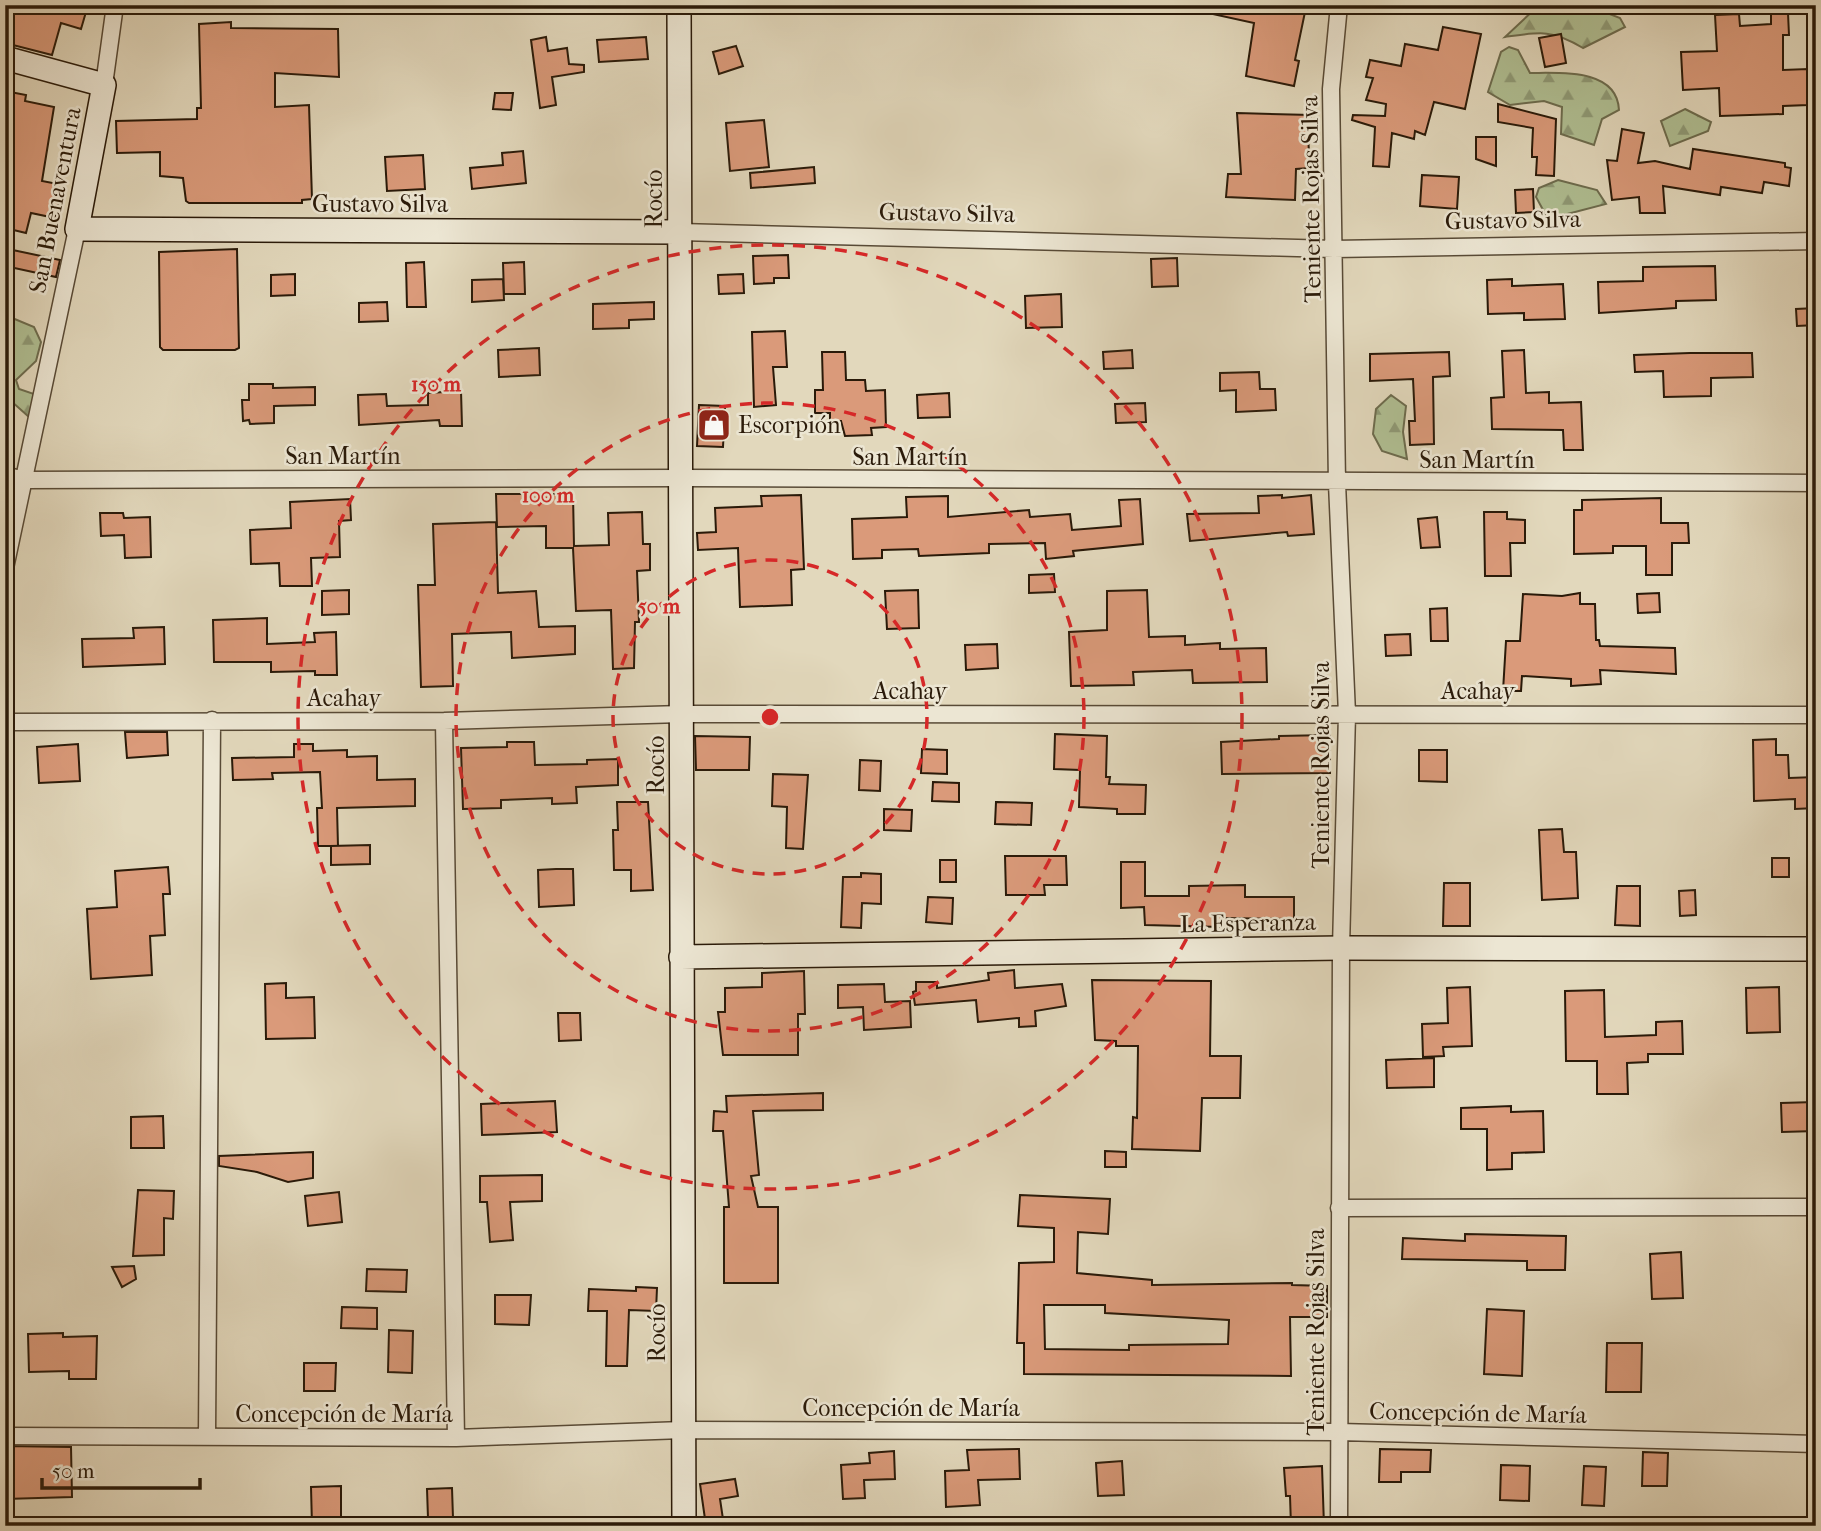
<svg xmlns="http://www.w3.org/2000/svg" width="1821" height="1531" viewBox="0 0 1821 1531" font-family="'IM FELL French Canon',serif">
  <defs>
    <pattern id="forest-firs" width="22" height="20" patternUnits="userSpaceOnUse" patternTransform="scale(1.75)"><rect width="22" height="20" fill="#b0bf93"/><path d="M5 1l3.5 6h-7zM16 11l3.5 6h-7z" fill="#8f9a76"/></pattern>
  </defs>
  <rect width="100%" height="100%" fill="#e2d8bc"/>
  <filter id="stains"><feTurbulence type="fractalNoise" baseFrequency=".00286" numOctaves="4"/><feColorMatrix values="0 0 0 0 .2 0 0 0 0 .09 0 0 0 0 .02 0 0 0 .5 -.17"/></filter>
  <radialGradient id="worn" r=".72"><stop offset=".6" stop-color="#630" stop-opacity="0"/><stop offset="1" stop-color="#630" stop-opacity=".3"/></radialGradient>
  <path fill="url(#forest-firs)" stroke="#6d6c4e" stroke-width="2" d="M1536 8 1602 11 1620 18 1625 27 1583 48C1552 29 1539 32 1505 37Z
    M1509 47 1518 50 1530 73C1560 73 1617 68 1619 110L1602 119 1594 145 1561 134 1562 107 1544 101 1510 105 1488 92 1501 52Z
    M1685 109 1711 122 1708 131 1670 146 1661 121Z
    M1558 180 1597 190 1606 204 1548 219 1536 197 1539 188Z
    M5 315 34 327 41 342 36 361 16 380 19 389 37 395 29 417 10 400 5 401Z
    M1391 395 1406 406 1403 432 1407 459 1382 451 1373 434 1376 409Z"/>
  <path fill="#da9a7a" stroke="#2a1a09" stroke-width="2" fill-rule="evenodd" d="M5 5H88L81 29 61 23 52 55 5 43Z
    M1208 5H1273L1305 12 1295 60 1299 61 1294 86 1246 76 1254 23 1208 13Z
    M1771 13H1788L1789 35H1783V70L1808 69V105L1783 106V114L1720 116 1719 88 1683 90 1681 52 1717 51 1715 15 1739 14 1740 26 1771 24Z
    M231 22V28L338 29 339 77 275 73V107L309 105 312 199 302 200V203H189L186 201 183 178 160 176V152L117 153 116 121 197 119V108H201L199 24Z
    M1443 27 1481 34 1465 109 1434 102 1425 135 1415 131 1414 139 1392 133 1389 167 1373 166 1375 127 1352 120 1353 115 1385 116 1386 104 1366 100 1373 78 1366 77 1370 60 1401 66 1405 44 1438 50Z
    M1561 34 1566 63 1545 67 1539 38Z
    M546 37 548 51 567 48 569 64 584 65V72L552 77 556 105 540 108 531 40Z
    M646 37 648 59 599 62 597 40Z
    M736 46 743 66 719 74 713 52Z
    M5 91 26 95 25 101 54 107 42 181 63 185 55 218 31 213 26 233 5 228Z
    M495 93H513L511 110 493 109Z
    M1498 104 1556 119 1554 176 1536 175 1537 157H1532V150L1533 128 1498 122Z
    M1237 113 1311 115 1308 136 1310 168 1296 169 1295 200 1226 197 1228 174H1241Z
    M764 120 769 167 730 171 726 123Z
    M1622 129 1644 133 1638 163 1655 161 1690 169 1693 149 1785 163V167L1791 168 1789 186 1764 182 1762 193 1721 187 1720 195 1663 186 1665 213H1640L1639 197 1612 200 1607 160 1617 161Z
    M1476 137H1496V166L1476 159Z
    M523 151 526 183 472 189 470 168 503 165 502 153Z
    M423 155 425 189 387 191 385 157Z
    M814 167 815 183 751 188 750 173Z
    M1422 175 1459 177 1457 209 1420 206Z
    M1533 189 1534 212 1516 213 1515 190Z
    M8 249 60 260 56 277 5 266Z
    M237 249 239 348 235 350H163L160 347 159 252Z
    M788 255 789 278H774V283L754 284 753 256Z
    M1177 258 1178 286 1152 287 1151 259Z
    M424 262 426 307H407L406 263Z
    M524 262 525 294H504L503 263Z
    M1715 266 1716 300 1676 301V308L1599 313 1598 282 1643 281V267Z
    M295 274V295L271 296V275Z
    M743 274 744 293 719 294 718 275Z
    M503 279 504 300 472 302V280Z
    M1512 279V286L1563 284 1565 319 1524 320V313L1488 314 1487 280Z
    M1061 294 1062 327 1026 328 1025 296Z
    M387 302 388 321 359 322V303Z
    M654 302V319L629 320V328L593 329V304Z
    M1816 308V325L1797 326 1796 309Z
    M785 331 787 367H773L776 405 754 407 752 332Z
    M539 348 540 375 499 377 498 350Z
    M1132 350 1133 368 1104 369 1103 352Z
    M1524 350 1526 393 1549 392V403L1581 402 1583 450H1564L1563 430 1492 429 1491 398 1504 397 1502 351Z
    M822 352H845L846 380H865L866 391 885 390 886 427 871 428 872 435 845 436 841 421H830V413H815V390H823Z
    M1449 352 1450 376 1433 377 1434 444 1410 445 1409 421H1415L1413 379 1370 381V354Z
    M1690 353H1752L1753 377 1711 378V396L1664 397 1663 371 1635 372 1634 355Z
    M1259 372 1260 389H1275L1276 410 1236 412V390L1220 391V373Z
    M249 384H273V388L315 387V405L274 406V423L250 424 249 420 243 421 242 400H249Z
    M461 391 462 426H440L439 420 359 425 358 395 386 394 387 406 428 405V393Z
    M949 393 950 417 918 418 917 395Z
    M1145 403 1146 422 1116 423 1115 404Z
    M699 405 725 406 723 447 697 446Z
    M496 494H573L574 546 609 545 608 513 642 512 643 544H650V570L637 571 639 622H635L634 668 613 669 611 610 576 611 573 548H546V526L497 527Z
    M801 495 804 569 791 570 792 605 740 607 738 548 698 550 697 533 716 532 715 508 762 506 761 496Z
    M1282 495V498L1311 495 1314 534 1288 536 1287 532 1190 541 1187 514 1259 513 1258 496Z
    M948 496V517L1029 510 1030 517 1070 514 1072 530 1121 526 1119 500 1140 499 1143 544 1073 551 1074 556 1046 559 1045 543 989 544V553L919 556 918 549 882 550V558L853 559 852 519 907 517 906 497Z
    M1661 498V523H1688L1689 543H1672V575H1646V546H1613V553L1574 554V510H1582V500Z
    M350 499 351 520 339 521 340 557 311 558 312 586H280L279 563 251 564 250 530 291 528 290 502Z
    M1484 512H1507V519L1525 520V543H1510L1511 576H1485Z
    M100 513H123L124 518 150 517 151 557 125 558 124 535 101 536Z
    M1437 517 1440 547 1421 548 1418 519Z
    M496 522 498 593 536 591 539 627 575 626V654L512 658 511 632 452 634 453 686 421 687 418 585H435L433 524Z
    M1054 574 1055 592 1029 593V575Z
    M349 590V614L322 615V591Z
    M918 590 919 628 887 629 885 591Z
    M1147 590 1149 637 1185 636V645L1220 643V649L1266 648 1267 682 1193 683 1192 670 1133 672 1134 685 1071 686 1069 632 1107 630V591Z
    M1580 593V604H1595L1596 640H1599L1600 646 1675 648 1676 674 1600 670 1601 684 1571 686V679L1522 676 1521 691H1503L1506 641H1520L1523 594 1562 596Z
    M1659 593 1660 612 1638 613 1637 594Z
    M1447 608 1448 641H1431L1430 609Z
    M267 618V644L315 642 314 633 336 632 337 675H315V671L271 672V662H214L213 620Z
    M164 627 165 664 83 667 82 639 134 638 133 628Z
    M1410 634 1411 655 1386 656 1385 635Z
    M997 644 998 668 966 670 965 645Z
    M125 732H167L168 755 127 758Z
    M1055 734 1107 736 1106 777H1110L1109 784 1146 785 1145 814H1117V809L1079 807 1080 770 1054 769Z
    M1330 735V773L1222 774 1221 742 1279 739V736Z
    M695 736 750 737 749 770H696Z
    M1776 739V755H1788L1789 778 1816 777V808L1795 809V799L1754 801 1753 740Z
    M507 742H534L535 765 587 764V760L618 759V785L576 787 577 803 552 804V798L501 800V808L463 809 461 748 507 747Z
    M78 744 80 781 39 783 37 747Z
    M294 744H313V751L347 750V757L377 756V780L415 779V806L337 808 338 846H318L317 808H322L320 772 272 773 273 779 233 780 232 758 294 757Z
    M922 749 947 750V774L921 773Z
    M1419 750H1447V782L1419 781Z
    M860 760 881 761 880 791 859 790Z
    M773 774 808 775 803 849 786 848 787 807 772 806Z
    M933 782 959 783V802L932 801Z
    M617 802H648L653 890 631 891V870H614L613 830H618Z
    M996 802 1032 803 1031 825 995 824Z
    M884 809 912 810 911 831 884 830Z
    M1562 829 1564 852H1576L1578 898 1542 900 1539 830Z
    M370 845V864L331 865V846Z
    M1005 856H1066L1067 885H1044L1045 895H1006Z
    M1772 858H1789V877H1772Z
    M940 860H956V882H940Z
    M1121 862H1145V896H1189V886L1245 885V897H1294V919L1221 918V927L1145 925 1144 907 1121 908Z
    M168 867 170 894H163L165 935 150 936 152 975 91 979 87 909 117 907 115 871Z
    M556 869H573L574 905 539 907 538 870Z
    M861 873 881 874V904L862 903 861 928 841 927 843 877H861Z
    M1444 883H1470V926H1443Z
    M1617 886H1640V926L1615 925Z
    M1695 890 1696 915 1680 916 1679 891Z
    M928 897 953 898 952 924 926 922Z
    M1014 970 1015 988 1062 984 1066 1006 1035 1011 1036 1026 1019 1027V1018L978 1022 976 1000 915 1005 913 992 916 991V982H937V988L989 980 988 973Z
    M804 971 805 1014H798V1055H723L718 1012H725V988L762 987V973Z
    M1092 980 1211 981 1210 1056H1241L1240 1098H1202L1200 1151 1132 1149 1133 1117 1137 1118 1138 1046H1116V1041L1095 1040Z
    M286 983V998L314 997 315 1038 266 1039 265 984Z
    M884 984 885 1002 910 1001 911 1027 864 1030 863 1007 838 1008V985Z
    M1470 987 1472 1046 1443 1047 1444 1056 1423 1057 1422 1024 1448 1023 1447 988Z
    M1779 987 1780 1032 1747 1033 1746 988Z
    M1604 990 1605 1037 1656 1035V1022L1682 1021 1683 1054H1648V1062L1627 1063 1628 1094H1597V1061H1566L1565 991Z
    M558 1013H580L581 1040 559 1041Z
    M1434 1058V1087L1387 1088 1386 1060Z
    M823 1093V1110L753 1111 759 1175 751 1176 758 1207H778V1283H724V1207H729L723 1131H713L714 1111 727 1112 726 1096Z
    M555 1101 557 1132 482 1135 481 1104Z
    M1815 1102 1816 1131 1782 1132 1781 1103Z
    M1511 1106V1112L1543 1111 1544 1152 1512 1153V1169L1487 1170V1129H1461V1108Z
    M163 1116 164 1148H131V1117Z
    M1105 1151 1126 1152V1167H1105Z
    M313 1152V1178L288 1182 257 1172 219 1166V1156Z
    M542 1175V1201L510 1202 513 1240 490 1242 487 1202H480V1176Z
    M138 1190 174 1191 173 1219 164 1218V1255L133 1256Z
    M339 1192 342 1222 308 1226 305 1196Z
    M1020 1195 1110 1199 1108 1234 1078 1232 1077 1273 1152 1280V1285L1292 1283V1285L1327 1286V1317H1290L1291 1376 1024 1374V1343H1017L1019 1263 1054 1262V1228L1018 1226ZM1044 1305H1105V1313L1229 1320 1228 1344 1129 1345V1350L1045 1349Z
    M1465 1234 1566 1236 1565 1270H1527V1261L1402 1259 1403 1238 1465 1241Z
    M1681 1252 1683 1298 1652 1299 1650 1254Z
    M134 1266 136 1279 122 1287 112 1267Z
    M367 1269 407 1270 406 1292 366 1291Z
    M636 1287 657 1288 656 1311 629 1310 627 1366H606L607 1311H588L589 1289 636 1291Z
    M495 1295H531L529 1325 495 1324Z
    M342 1307 377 1308V1329L341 1328Z
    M1487 1309 1524 1311 1522 1376 1484 1374Z
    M389 1330 413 1331 412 1373 388 1372Z
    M63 1333V1337L97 1336 96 1379H69V1371L29 1372 28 1334Z
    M1607 1343H1642L1641 1392H1606Z
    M304 1363H336L335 1391H304Z
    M5 1446 71 1447 72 1497 5 1499Z
    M1019 1449 1020 1479 978 1480 980 1505 946 1507 945 1471 969 1470 967 1450Z
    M1380 1449 1431 1450 1430 1472H1401V1482H1379Z
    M894 1451 895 1479 864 1480 865 1498 843 1499 841 1465 870 1463 869 1453Z
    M1643 1452 1668 1453 1667 1486H1642Z
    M1122 1461 1124 1495 1098 1496 1096 1463Z
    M1501 1465 1530 1466 1529 1501 1500 1500Z
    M1322 1466 1324 1526H1291L1290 1496H1286L1284 1468Z
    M1584 1466 1606 1467 1604 1506 1582 1505Z
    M735 1479 738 1496 720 1499 724 1526H706L700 1484Z
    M341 1486V1526H312L311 1487Z
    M452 1488 453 1518H428L427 1489Z"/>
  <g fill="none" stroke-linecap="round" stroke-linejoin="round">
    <defs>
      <path id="street" d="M1339 5 1331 89 1337 483 1347 714 1341 948 1339 1526
        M104 85 115 5
        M680 232 1334 249 1816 241
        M5 475 23 480 681 478 1816 483
        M5 568 77 229
        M444 721 456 1438
        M5 722 444 721 682 714 1816 715
        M1339 1208 1816 1207
        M5 1436 456 1438 683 1430 1339 1432 1816 1444
        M207 1436 212 720"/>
      <path id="secondary" d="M679 5 684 1526
        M5 58 104 85 77 229 680 232
        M681 957 1341 948 1816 949"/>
    </defs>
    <use href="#street" stroke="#584a36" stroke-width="19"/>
    <use href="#secondary" stroke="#2a1a09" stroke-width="26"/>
    <use href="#street" stroke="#ece6d3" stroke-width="16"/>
    <use href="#secondary" stroke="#ece6d3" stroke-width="23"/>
  </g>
  <g fill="none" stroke="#d62828" stroke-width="3.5" stroke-dasharray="12 9">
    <circle cx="770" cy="717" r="157"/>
    <circle cx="770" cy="717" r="314"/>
    <circle cx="770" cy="717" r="472"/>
  </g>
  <defs>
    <symbol id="shop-square" viewBox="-11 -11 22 22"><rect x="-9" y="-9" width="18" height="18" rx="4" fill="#8f2418" stroke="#ece6d3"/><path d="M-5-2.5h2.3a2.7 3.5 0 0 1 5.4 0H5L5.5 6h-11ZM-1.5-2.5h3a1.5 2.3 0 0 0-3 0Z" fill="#fff"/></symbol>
  </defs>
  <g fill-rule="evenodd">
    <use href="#shop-square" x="695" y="406" width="38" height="38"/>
  </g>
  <g text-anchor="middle" stroke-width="5" stroke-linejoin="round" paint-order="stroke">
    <g font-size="24" fill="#2a1a09" stroke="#ece6d3">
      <text transform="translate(654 199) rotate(-90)" y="8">Rocío</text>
      <text transform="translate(1311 199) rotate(-91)" y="8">Teniente Rojas Silva</text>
      <text transform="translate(55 200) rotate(-79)" y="8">San Buenaventura</text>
      <text x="380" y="212">Gustavo Silva</text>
      <text transform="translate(947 213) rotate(1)" y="8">Gustavo Silva</text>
      <text transform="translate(1513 220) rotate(-1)" y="8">Gustavo Silva</text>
      <text x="343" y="464">San Martín</text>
      <text x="910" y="465">San Martín</text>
      <text x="1477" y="468">San Martín</text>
      <text x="910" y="699">Acahay</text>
      <text x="1478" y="699">Acahay</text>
      <text x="344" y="706">Acahay</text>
      <text transform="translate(656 765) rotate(-90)" y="8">Rocío</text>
      <text transform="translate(1321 765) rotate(-90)" y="8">Teniente Rojas Silva</text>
      <text transform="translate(1248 923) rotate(-1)" y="8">La Esperanza</text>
      <text transform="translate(1316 1332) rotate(-90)" y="8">Teniente Rojas Silva</text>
      <text transform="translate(657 1333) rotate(-90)" y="8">Rocío</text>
      <text x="911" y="1416">Concepción de María</text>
      <text transform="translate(1478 1413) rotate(1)" y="8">Concepción de María</text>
      <text x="344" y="1422">Concepción de María</text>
    </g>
    <g font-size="24" fill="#2a1a09" stroke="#ece6d3" text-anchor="start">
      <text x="738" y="433">Escorpión</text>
    </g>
  </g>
  <circle cx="770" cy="717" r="10" fill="#d62828" stroke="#ece6d3" stroke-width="3.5"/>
  <g font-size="21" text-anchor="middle" font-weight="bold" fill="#d62828" stroke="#ece6d3" stroke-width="5" stroke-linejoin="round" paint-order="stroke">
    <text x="436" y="391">150 m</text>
    <text x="548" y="502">100 m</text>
    <text x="659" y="613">50 m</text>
  </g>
  <rect width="1821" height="1531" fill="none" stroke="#e2d8bc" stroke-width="28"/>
  <rect x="7" y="7" width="1807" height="1517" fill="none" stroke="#2a1a09" stroke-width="3.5"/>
  <rect x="14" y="14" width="1793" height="1503" fill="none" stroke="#2a1a09" stroke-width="2"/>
  <path d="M42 1478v10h158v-10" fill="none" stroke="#2a1a09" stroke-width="3.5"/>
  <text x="52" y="1478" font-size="21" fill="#2a1a09" stroke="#ece6d3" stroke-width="5" paint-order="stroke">50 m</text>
  <rect width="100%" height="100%" filter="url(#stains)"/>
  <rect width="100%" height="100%" fill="url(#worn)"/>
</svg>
